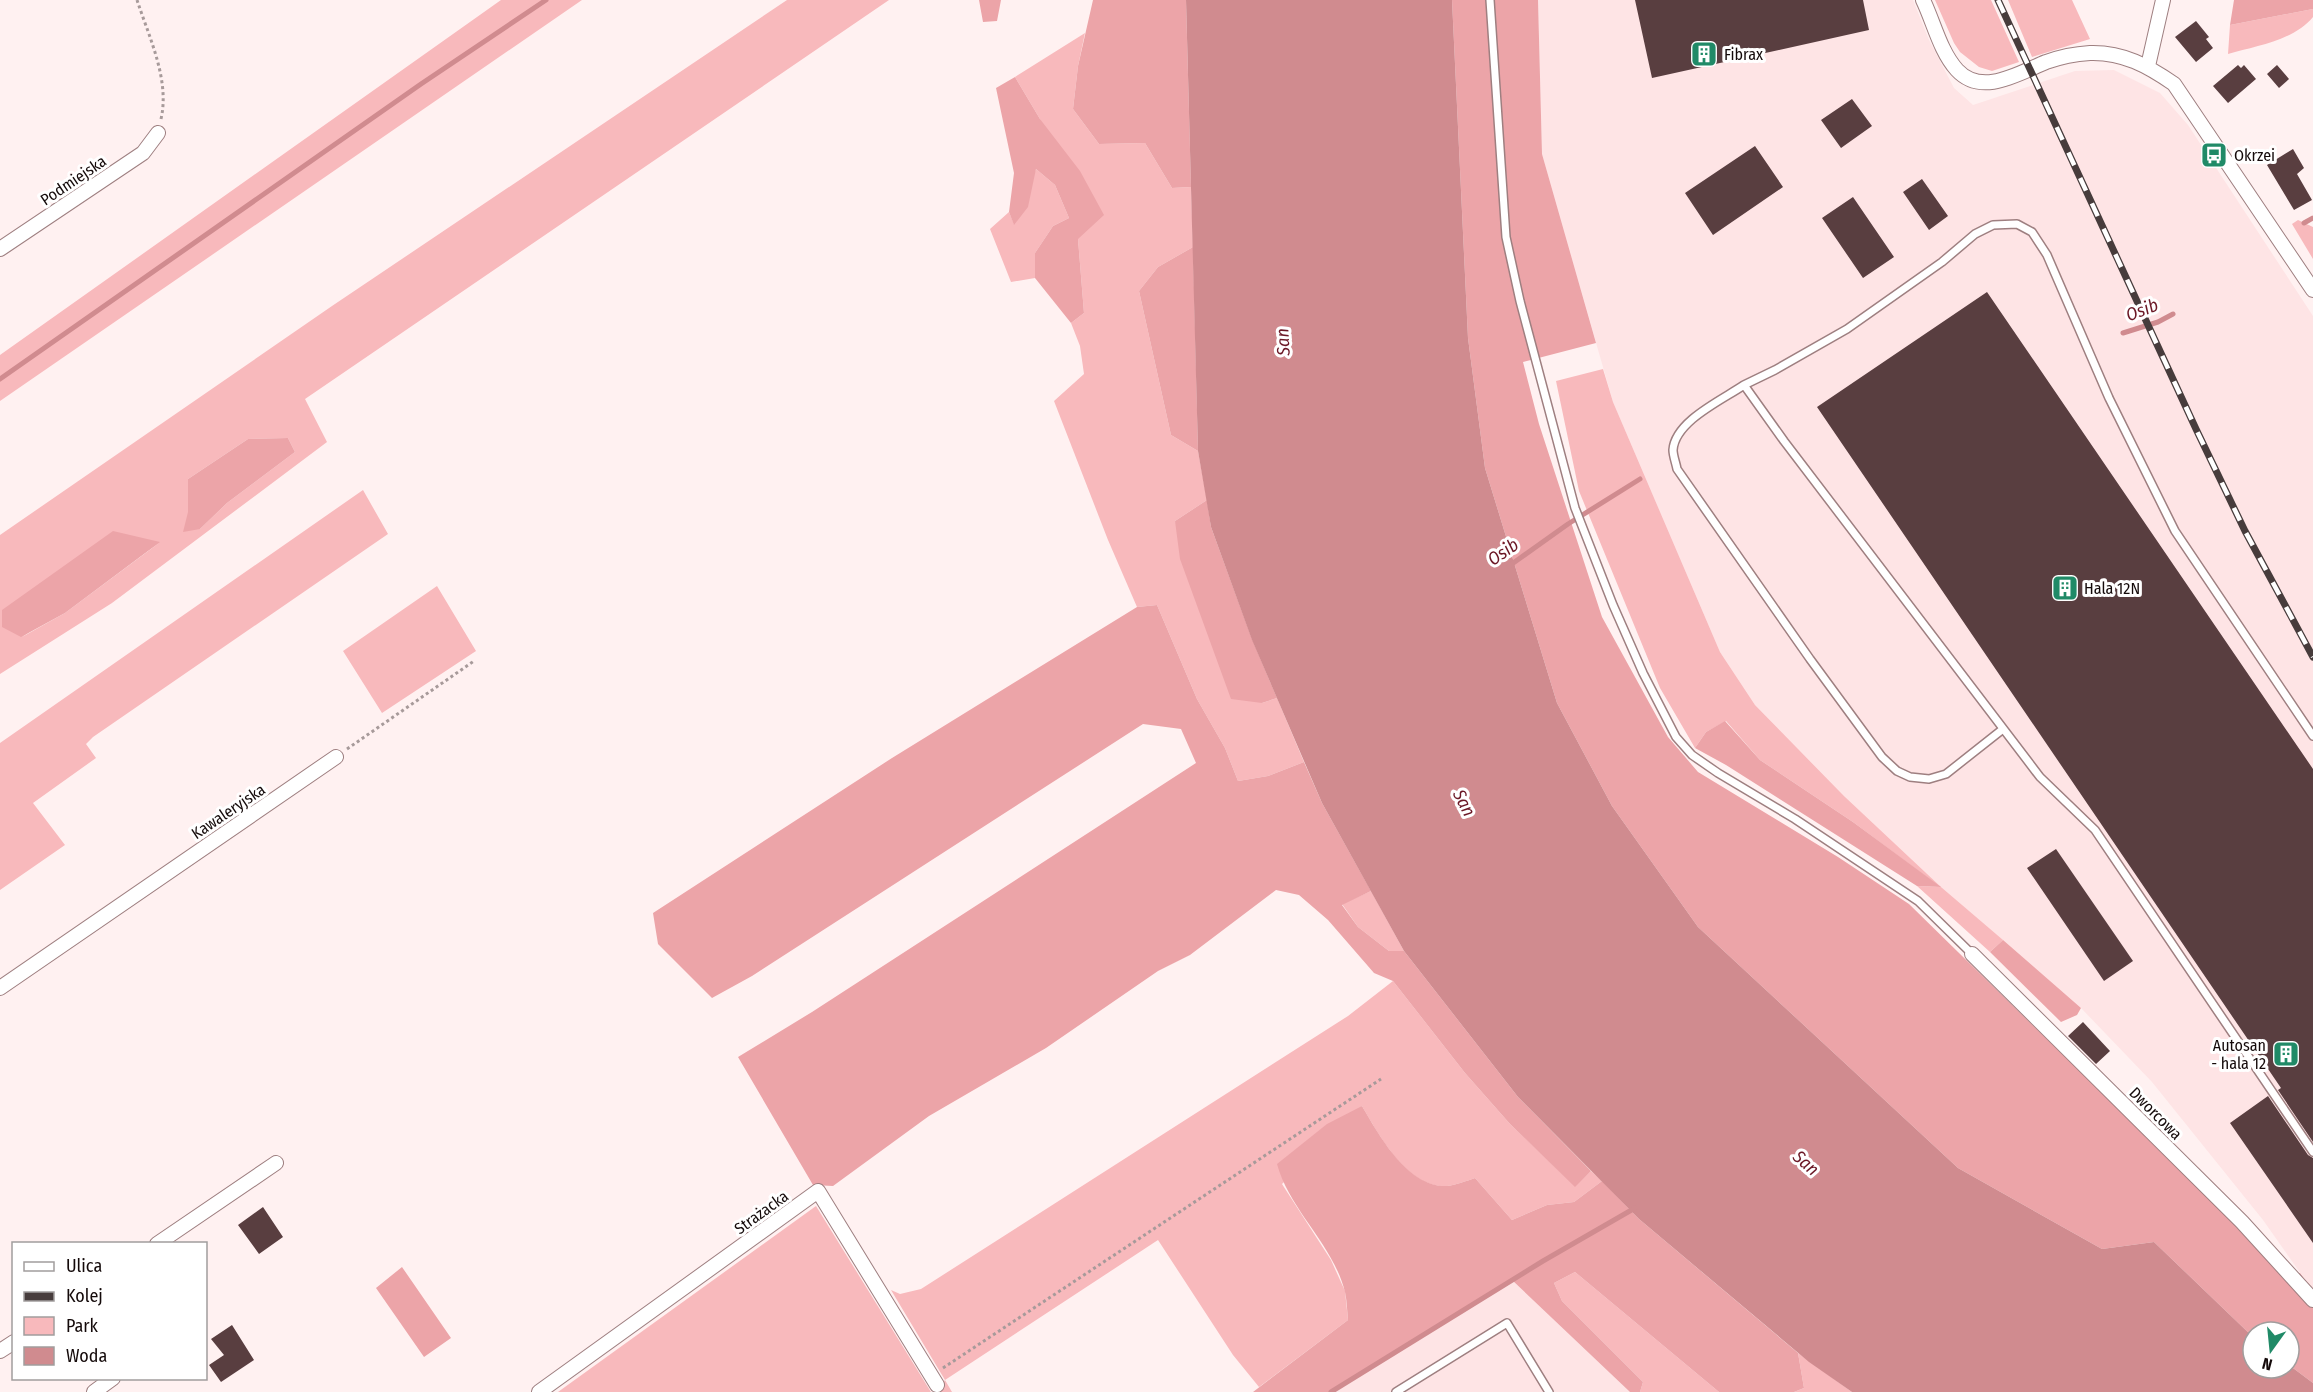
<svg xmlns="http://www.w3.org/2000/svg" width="2313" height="1392" viewBox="0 0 2313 1392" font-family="'Fira Sans Condensed',sans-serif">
  <rect width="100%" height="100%" fill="#fff1f1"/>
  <path fill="#fee4e5" d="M1538 0H1913L1929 40 1954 88 1973 105 2075 71 2114 70 2160 93 2188 125 2313 316V1291L2263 1220 2152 1082 2081 1008 1941 887 1844 796 1755 705 1720 652 1613 402 1542 154Z
    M1512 1280 1630 1392H1329Z"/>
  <path fill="#f8b9bc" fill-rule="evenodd" d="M501 0H582L0 401V355Z
    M787 0H889L305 399 327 442 112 603 0 674V535L332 306ZM288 438 295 452 227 503 200 529 188 512V479L248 439ZM159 543 65 613 22 637Z
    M1935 0H1991L2019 62 1992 71 1979 67 1960 52 1954 43Z
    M2008 0H2072L2090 39 2032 57Z
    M2313 9V17C2293 41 2256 46 2228 54L2230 25Z
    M1085 33 1078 66 1073 109 1099 144 1145 143 1172 188 1191 187 1193 247 1158 267 1139 291 1171 435 1198 451 1207 500 1175 521 1262 703 1277 698 1304 762 1268 776 1238 781 1225 748 1197 699 1157 605 1137 607 1108 540 1054 401 1084 374 1080 346 1071 323 1084 313 1078 239 1040 119 1015 77Z
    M1036 169 1055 185 1069 218 1053 226 1035 253V278L1011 282 990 229 1009 212 1014 224Z
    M2298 220 2313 227V259L2292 224Z
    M1603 369 1613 402 1720 652 1755 705 1844 796 1941 887 2003 940 1990 952 1917 886 1940 887 1853 822 1760 760 1726 721 1706 732 1695 748 1660 688 1579 491 1556 381Z
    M363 490 388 534 93 737 86 744 96 758 33 803 65 845 0 890V743Z
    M437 586 476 651 382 713 343 651Z
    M1371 891 1404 951H1389L1358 927 1342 904Z
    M1393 981 1465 1073 1510 1124 1575 1186 1591 1171 1602 1181 1574 1202 1547 1205 1512 1220 1475 1178C1466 1181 1456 1185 1447 1186 1408 1189 1379 1135 1362 1106L1282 1184 1331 1260 1345 1291 1348 1320 1259 1387 1233 1355 1158 1240 945 1380 952 1392H936L945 1380 891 1290 900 1294 921 1289 1348 1016Z
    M816 1206 931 1392H558Z
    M1575 1272 1719 1392H1640L1643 1382 1562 1301 1554 1283Z
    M1798 1353 1852 1392H1794L1804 1388Z"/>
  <path fill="#eca4a8" d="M979 0H1001L997 21 983 22Z
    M1093 0H1186L1191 187 1172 188 1145 143 1099 144 1073 109 1078 66Z
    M1452 0H1538L1542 154 1596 343 1523 362 1539 424 1602 617 1668 737 1698 772 1838 857 1909 904 2202 1191 2281 1274 2300 1273 2313 1291V1383L2289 1365V1332H2253V1337L2154 1242 2102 1249 1958 1168 1698 927 1612 806 1557 703 1485 468 1468 338Z
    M2234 0H2313V9L2230 25Z
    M1015 77 1040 119 1080 171 1104 215 1078 239 1084 313 1071 323 1035 278V253L1053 226 1069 218 1055 185 1036 169 1028 207 1014 225 1009 212 1014 173 996 88Z
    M1193 247 1198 451 1171 435 1139 291 1158 267Z
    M288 438 295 452 227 503 200 529 183 532 188 512V479L248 439Z
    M1207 500 1211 527 1252 639 1277 698 1262 703 1231 699 1180 559 1175 521Z
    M113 531 160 542 65 613 21 637 2 627V610Z
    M1157 605 1197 699 1225 748 1238 781 1268 776 1304 762 1322 803 1371 891 1342 905 1358 927 1389 951H1404L1518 1097 1591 1171 1575 1187 1510 1124 1465 1073 1393 981 1374 973 1328 920 1299 895 1276 890 1190 955 1158 971 1046 1048 929 1116 833 1186 813 1185 738 1057 812 1012 1196 763 1181 729 1143 724 752 976 712 998 658 944 653 913 892 758 1137 607Z
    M1725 721 1760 760 1853 822 1941 887 1917 886 1726 765 1695 748 1706 732Z
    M2003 940 2081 1008 2077 1015 2061 1022 1990 952Z
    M1362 1106C1379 1135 1408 1188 1447 1186 1456 1185 1466 1181 1475 1178L1512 1220 1547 1205 1574 1202 1602 1181 1639 1219 1798 1353 1804 1388 1794 1392H1719L1575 1272 1554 1283 1562 1301 1643 1382 1640 1392H1630L1512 1280 1329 1392H1253L1348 1320C1347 1311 1347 1301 1345 1292 1333 1244 1290 1211 1277 1164L1327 1124Z
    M402 1267 451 1338 424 1357 376 1288Z"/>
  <path fill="#d08b8f" d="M1186 0H1452L1468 338 1485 468 1557 703 1612 806 1698 927 1958 1168 2102 1249 2154 1242 2253 1337V1368H2289V1365L2313 1383V1392H1852L1809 1362 1639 1219 1518 1097 1404 951 1322 803 1252 640 1211 527 1198 451Z"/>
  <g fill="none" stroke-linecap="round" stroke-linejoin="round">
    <path stroke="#d08b8f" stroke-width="5" d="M2304 223 2313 218
      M2123 333 2158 322 2173 314
      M0 379 421 84 546 0
      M1509 566 1568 524 1640 479
      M1331 1392 1543 1261 1635 1208"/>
  </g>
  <path fill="#593e40" d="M1635 0H1863L1869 30 1652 78Z
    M2196 21 2209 37 2206 39 2213 48 2196 62 2175 37Z
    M2238 65 2241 68 2244 65 2256 79 2228 103 2213 86Z
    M2277 65 2289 79 2279 88 2267 74Z
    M1852 99 1872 126 1841 148 1821 120Z
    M1755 146 1783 187 1713 235 1685 193Z
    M2293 149 2304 168 2297 174 2312 200 2294 210 2267 165Z
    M1922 179 1948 216 1929 230 1903 192Z
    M1853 197 1894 257 1863 278 1822 218Z
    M1987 292 2313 769V1142L2278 1090 2281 1088 1817 407Z
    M2056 849 2133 961 2104 981 2027 868Z
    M2083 1022 2110 1051 2096 1064 2068 1036Z
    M2268 1096 2308 1155 2313 1158V1243L2230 1123Z
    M263 1207 283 1237 259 1254 238 1225Z
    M232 1325 254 1360 221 1382 209 1365 224 1355 211 1339Z"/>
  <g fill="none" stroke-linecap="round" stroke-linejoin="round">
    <defs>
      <path id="service" d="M1490 0 1506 237 1520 301 1575 508 1613 605 1643 673 1676 737 1692 755 1718 773 1795 819 1918 901 1972 954
        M1744 385C1722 400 1675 421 1673 450 1673 456 1676 463 1677 469L1810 659 1882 757 1897 771 1910 777 1929 779 1946 774 2003 729
        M2313 736 2175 531 2109 398 2047 255 2032 232 2017 224 1993 225 1975 234 1942 262 1847 329 1775 370 1744 385 1784 441 2040 777 2095 830 2313 1152
        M1396 1392 1507 1323 1549 1392"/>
      <path id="minor" d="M1923 0C1934 23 1940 51 1957 70 1982 97 2019 73 2046 62 2060 57 2074 54 2090 53 2123 52 2148 66 2174 84L2313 290
        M2148 66 2163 0
        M0 249 143 153 158 133
        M1972 954 2242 1222 2313 1300
        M0 988 336 757
        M157 1244 276 1163
        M0 1351 14 1342
        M94 1392 113 1378
        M539 1392 818 1191 937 1385"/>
    </defs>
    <use href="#service" stroke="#9e7f80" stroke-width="10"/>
    <use href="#minor" stroke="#9e7f80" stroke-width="16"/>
    <path stroke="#a79a9a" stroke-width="3" stroke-dasharray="3 3" stroke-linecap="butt" d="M137 0C149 37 170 80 161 119
      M347 749 474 661
      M943 1368 1381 1079"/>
    <use href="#service" stroke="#fff" stroke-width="7"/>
    <use href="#minor" stroke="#fff" stroke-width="14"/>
    <defs>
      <path id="rail" d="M1998 0 2196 429 2245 531 2313 657"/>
    </defs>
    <use href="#rail" stroke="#473c3c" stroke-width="7"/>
    <use href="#rail" stroke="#fff" stroke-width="4.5" stroke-dasharray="14" stroke-linecap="butt"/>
  </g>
  <defs>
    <symbol id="building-square" viewBox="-11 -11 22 22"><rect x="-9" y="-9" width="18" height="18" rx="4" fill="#208a67" stroke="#fff"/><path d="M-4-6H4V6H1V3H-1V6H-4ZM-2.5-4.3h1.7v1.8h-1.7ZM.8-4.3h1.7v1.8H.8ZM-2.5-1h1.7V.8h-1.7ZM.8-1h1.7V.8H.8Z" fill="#fff"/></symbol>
    <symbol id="bus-square" viewBox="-11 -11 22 22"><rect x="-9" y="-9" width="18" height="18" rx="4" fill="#208a67" stroke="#fff"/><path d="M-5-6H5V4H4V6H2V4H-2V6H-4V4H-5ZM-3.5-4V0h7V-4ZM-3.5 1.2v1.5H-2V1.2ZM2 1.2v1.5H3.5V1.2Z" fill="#fff"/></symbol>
  </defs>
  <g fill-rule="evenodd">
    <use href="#building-square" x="1689" y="39" width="30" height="30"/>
    <use href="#bus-square" x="2199" y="140" width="30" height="30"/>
    <use href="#building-square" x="2050" y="573" width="30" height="30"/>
    <use href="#building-square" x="2271" y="1039" width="30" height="30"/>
  </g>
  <g text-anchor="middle" stroke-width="6" stroke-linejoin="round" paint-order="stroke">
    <g font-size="16" fill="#140a0a" stroke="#fff" text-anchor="start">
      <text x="1724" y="60">Fibrax</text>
      <text x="2234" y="161">Okrzei</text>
      <text x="2084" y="594">Hala 12N</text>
      <text x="2266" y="1051" text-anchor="end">Autosan<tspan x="2266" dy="18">- hala 12</tspan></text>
    </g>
    <g font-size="16" fill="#140a0a" stroke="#fff">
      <text transform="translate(73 180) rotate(-34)" y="6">Podmiejska</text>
      <text transform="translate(228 811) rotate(-34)" y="6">Kawaleryjska</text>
      <text transform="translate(2156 1113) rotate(45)" y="6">Dworcowa</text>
      <text transform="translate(761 1212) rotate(-36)" y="6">Strażacka</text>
    </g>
    <g font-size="18" font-style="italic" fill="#6b1826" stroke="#fff">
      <text transform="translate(2142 310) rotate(-21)" y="6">Osib</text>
      <text transform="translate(1283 342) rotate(-93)" y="6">San</text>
      <text transform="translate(1503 552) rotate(-35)" y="6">Osib</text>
      <text transform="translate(1464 803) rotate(63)" y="6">San</text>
      <text transform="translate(1806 1163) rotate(41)" y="6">San</text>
    </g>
  </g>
  <rect x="12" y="1242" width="195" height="138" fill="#ffffff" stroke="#a19d9d" stroke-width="1.5"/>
  <rect x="24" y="1262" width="30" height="9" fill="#ffffff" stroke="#a19d9d" stroke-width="1.5"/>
  <text x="66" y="1272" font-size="18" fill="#140a0a">Ulica</text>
  <rect x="24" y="1292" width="30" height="9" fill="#473c3c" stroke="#a19d9d" stroke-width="1.5"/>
  <text x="66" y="1302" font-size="18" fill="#140a0a">Kolej</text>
  <rect x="24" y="1317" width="30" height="18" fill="#f8b9bc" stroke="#a19d9d" stroke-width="1.5"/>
  <text x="66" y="1332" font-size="18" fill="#140a0a">Park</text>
  <rect x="24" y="1347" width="30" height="18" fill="#d08b8f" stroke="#a19d9d" stroke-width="1.5"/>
  <text x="66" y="1362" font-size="18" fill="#140a0a">Woda</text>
  <g transform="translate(2271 1350) rotate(195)"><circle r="28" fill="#ffffff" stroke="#a19d9d" stroke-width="1.5"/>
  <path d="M0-4.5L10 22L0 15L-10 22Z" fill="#208a67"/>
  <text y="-9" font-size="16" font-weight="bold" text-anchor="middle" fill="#140a0a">N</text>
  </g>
</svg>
